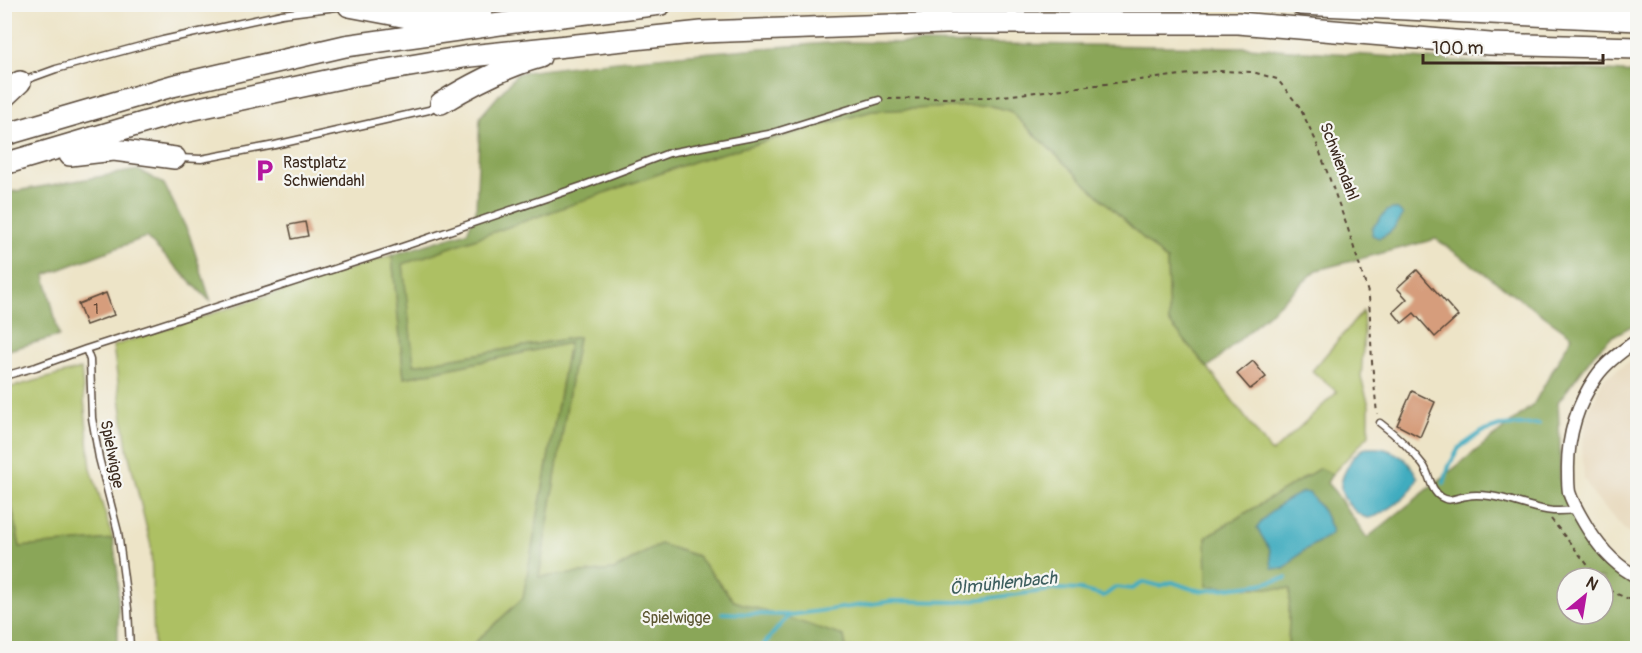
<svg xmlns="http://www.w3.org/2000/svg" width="1642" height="653" viewBox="0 0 1642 653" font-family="Pangolin,sans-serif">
  <rect width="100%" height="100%" fill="#f6f6f2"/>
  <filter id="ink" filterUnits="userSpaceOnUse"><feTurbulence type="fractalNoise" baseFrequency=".0167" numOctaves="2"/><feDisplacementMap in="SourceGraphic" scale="12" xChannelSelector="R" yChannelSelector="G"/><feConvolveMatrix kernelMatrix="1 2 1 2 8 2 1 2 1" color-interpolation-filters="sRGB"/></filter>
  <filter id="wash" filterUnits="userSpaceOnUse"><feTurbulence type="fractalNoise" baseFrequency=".008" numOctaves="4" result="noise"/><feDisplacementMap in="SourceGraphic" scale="24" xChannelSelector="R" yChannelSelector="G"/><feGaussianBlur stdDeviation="1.35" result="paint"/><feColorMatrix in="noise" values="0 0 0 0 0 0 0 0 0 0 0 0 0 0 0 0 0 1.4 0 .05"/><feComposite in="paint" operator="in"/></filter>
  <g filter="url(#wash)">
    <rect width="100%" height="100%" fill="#ede4c7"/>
    <path fill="#e6d6b7" d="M1637 357V539L1623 528 1593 495 1584 478 1582 449 1587 415 1604 378Z"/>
    <path fill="#adc063" stroke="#747540" stroke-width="1.5" d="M988 105 1010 111 1167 261 1169 322 1208 368 1272 453 1337 392 1312 371 1363 311 1364 332 1361 378 1369 405V435L1332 474 1320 468 1206 537 1208 586 1290 589 1288 648H846L844 636 781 626 734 601 697 556 660 544 614 570 539 577 578 337 413 365 403 264 695 161 872 111Z
      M392 255 404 378 569 343 523 598 469 648H154L151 546 127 448 113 346Z
      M81 369 91 469 113 539 20 547 5 471 4 389Z"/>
    <path fill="#8aa659" stroke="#62683c" stroke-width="1.5" fill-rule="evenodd" d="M842 42 1247 47 1637 73V323L1611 337 1594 354 1558 402 1560 446V479L1572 516 1602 556 1637 584V648H1288L1290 589 1207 586 1206 537 1320 468 1332 474 1327 483 1335 492 1367 538 1533 405 1572 336 1436 239 1317 270 1208 368 1169 322 1167 261 1010 111 988 105 872 111 695 161 403 264 414 365 578 337 539 577 614 570 660 544 697 556 734 601 844 636 846 648H469L523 598 569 343 404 378 392 255 467 232 476 211 480 117 518 73C626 58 734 50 842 42ZM1309 493 1323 511 1332 531 1330 535 1303 551 1284 569 1271 560 1270 550 1258 528ZM1567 578H1603V614H1567Z
      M138 170 164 184 189 234 211 302 146 237 45 275 59 336 5 351V193Z
      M4 471 20 547 113 539 118 574V648H5Z"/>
    <path fill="#41acbf" stroke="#3e6b6e" stroke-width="1.5" d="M1392 209 1398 210 1403 215C1398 225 1389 235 1379 238L1372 235V228L1387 211Z
      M1382 448C1401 454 1409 460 1418 478 1411 493 1404 499 1390 508 1384 512 1376 518 1368 518 1358 517 1341 499 1341 488 1340 479 1346 470 1350 462 1353 457 1358 452 1363 449 1368 447 1377 448 1382 448Z
      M1303 492 1309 493 1323 511 1332 531 1330 535 1303 551 1284 569 1272 568 1270 550 1257 528C1267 512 1286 499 1303 492Z"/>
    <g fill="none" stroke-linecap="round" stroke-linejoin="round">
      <path stroke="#41acbf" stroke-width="4" d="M1444 483 1449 466 1459 448 1482 432 1500 426 1539 424
        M722 613 790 615
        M761 648 781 624 790 615 893 601 958 602 1060 589 1080 590 1104 596 1116 587 1132 589 1144 582 1160 586 1172 582 1192 589 1204 591 1260 584 1286 578"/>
    </g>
    <g id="blocks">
      <path fill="#d69d7b" d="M305 222 308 236 292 239 289 225Z
        M1417 270 1458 316 1435 337 1414 313 1402 323 1393 312 1407 299 1397 288Z
        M106 293 114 315 86 325 78 304Z
        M1253 361 1266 377 1250 389 1237 374Z
        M1412 391 1435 402 1420 437 1397 425Z"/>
    </g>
  </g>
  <g filter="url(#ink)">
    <use href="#blocks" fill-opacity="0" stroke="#564637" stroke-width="1.5"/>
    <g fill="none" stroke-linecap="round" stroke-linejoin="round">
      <defs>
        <path id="service" d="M23 81 56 69 163 40 282 14 345 6
          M179 158 201 159 275 145 429 110 438 105
          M86 349 390 251 582 186 669 153 769 134 879 100
          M4 376 36 367 86 349 90 360 92 418 99 458 118 532 128 609 130 648
          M1380 423C1396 435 1411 449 1423 465 1430 474 1430 490 1441 497 1450 503 1457 497 1467 496 1474 494 1483 495 1490 496 1520 500 1545 517 1576 509"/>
        <path id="minor" d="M1638 340C1623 350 1606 362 1596 377 1576 406 1567 438 1568 473 1568 479 1568 486 1569 492 1573 505 1581 517 1588 529 1600 548 1617 567 1638 577"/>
        <path id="motorway" d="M1300 4 1638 20
          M349 6 418 19 481 14
          M4 97 20 82
          M441 103C472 84 504 67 540 57
          M4 135 172 86 345 46 529 20 661 4
          M70 155 114 150 175 158
          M4 164 180 112 350 76 470 56 702 32 945 23H1238L1490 44 1638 48"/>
      </defs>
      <use href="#service" stroke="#564637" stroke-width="9"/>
      <use href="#minor" stroke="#564637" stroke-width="15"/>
      <use href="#motorway" stroke="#564637" stroke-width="24"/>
      <path stroke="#564637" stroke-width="2" stroke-dasharray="4.5 4.5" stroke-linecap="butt" d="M888 99 994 97 1216 71 1253 72 1277 79 1299 106 1315 139 1348 229 1369 296 1372 362 1377 414
        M1551 519 1598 578
        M1603 584 1608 590 1638 603"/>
      <use href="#service" stroke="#fff" stroke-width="6"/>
      <use href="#minor" stroke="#fff" stroke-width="12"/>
      <use href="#motorway" stroke="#fff" stroke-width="21"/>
    </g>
  </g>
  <defs>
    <symbol id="parking-bare" viewBox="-9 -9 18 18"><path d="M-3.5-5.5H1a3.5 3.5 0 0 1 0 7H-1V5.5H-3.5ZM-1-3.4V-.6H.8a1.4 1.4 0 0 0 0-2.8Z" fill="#b5179e" stroke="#f6f6f2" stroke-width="2.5" paint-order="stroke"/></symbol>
  </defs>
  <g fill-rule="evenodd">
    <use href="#parking-bare" x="248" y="154" width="33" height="33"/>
  </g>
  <g text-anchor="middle" stroke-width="4.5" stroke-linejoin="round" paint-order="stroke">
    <g font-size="14" fill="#624735">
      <text x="96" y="314">1</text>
    </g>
    <g font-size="16" fill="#3b2a1e" stroke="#f6f6f2">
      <text transform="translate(1340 161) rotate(69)" y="6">Schwiendahl</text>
      <text transform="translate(113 454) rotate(79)" y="6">Spielwigge</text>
    </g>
    <g font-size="16" fill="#3b2a1e" stroke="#f6f6f2" text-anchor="start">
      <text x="283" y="168">Rastplatz<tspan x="283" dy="18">Schwiendahl</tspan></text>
    </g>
    <g font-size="16" fill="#5d5733" stroke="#f6f6f2">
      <text x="676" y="623">Spielwigge</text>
    </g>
    <g font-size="18" font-style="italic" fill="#3d5e5e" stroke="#f6f6f2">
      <text transform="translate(1003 583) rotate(-6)" y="6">Ölmühlenbach</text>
    </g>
  </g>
  <rect width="1642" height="653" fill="none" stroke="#f6f6f2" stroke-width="24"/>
  <g transform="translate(1585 596) rotate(30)"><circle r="28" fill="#f6f6f2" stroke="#aba49d" stroke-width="1.5"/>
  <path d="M0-4.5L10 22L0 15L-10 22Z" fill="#b5179e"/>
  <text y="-9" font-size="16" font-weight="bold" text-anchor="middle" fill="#3b2a1e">N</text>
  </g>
  <path d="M1423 54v9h180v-9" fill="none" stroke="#3b2a1e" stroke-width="3"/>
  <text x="1432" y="54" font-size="18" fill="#3b2a1e" stroke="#f6f6f2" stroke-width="4.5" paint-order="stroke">100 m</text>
</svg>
